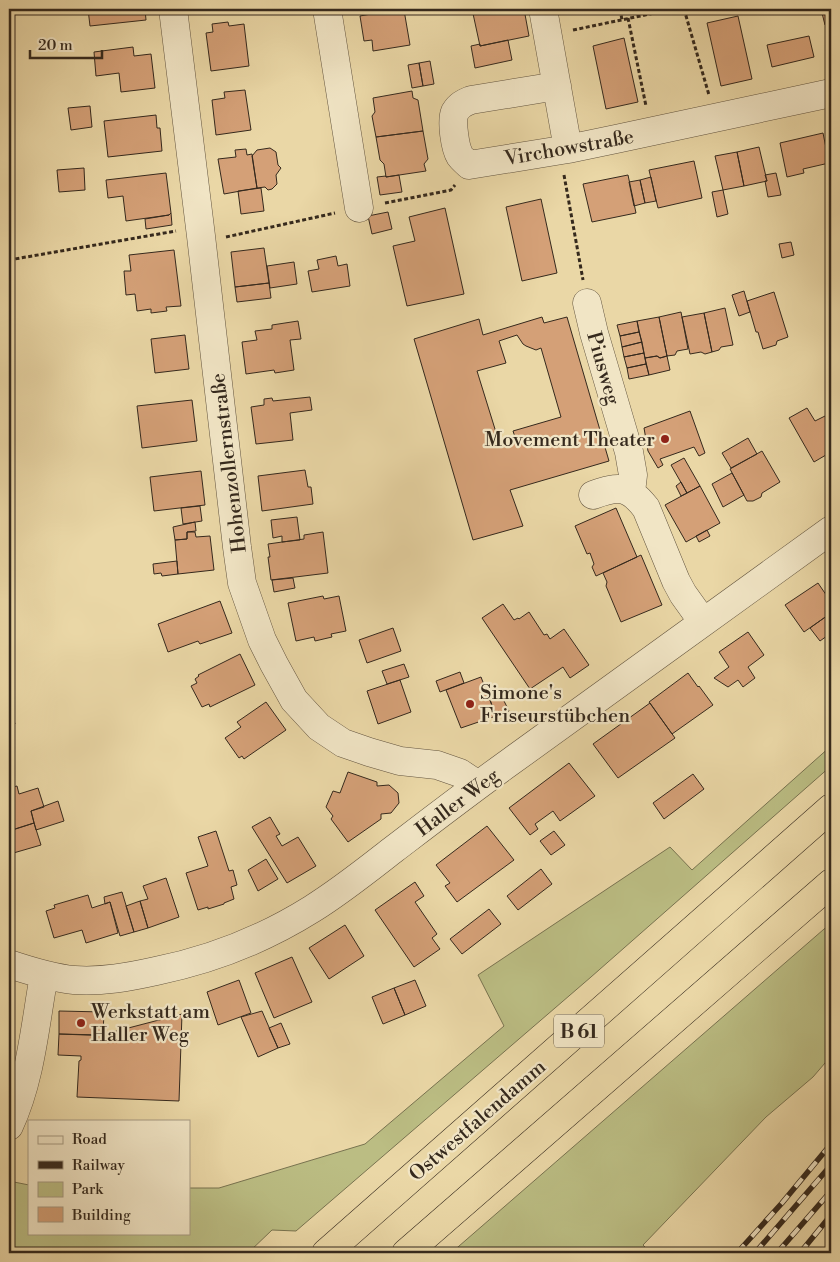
<svg xmlns="http://www.w3.org/2000/svg" width="840" height="1262" viewBox="0 0 840 1262" font-family="'Libre Bodoni',serif">
  <rect width="100%" height="100%" fill="#ead7a6"/>
  <filter id="stains"><feTurbulence type="fractalNoise" baseFrequency=".004" numOctaves="4"/><feColorMatrix values="0 0 0 0 .2 0 0 0 0 .09 0 0 0 0 .02 0 0 0 .5 -.17"/></filter>
  <radialGradient id="worn" r=".72"><stop offset=".6" stop-color="#630" stop-opacity="0"/><stop offset="1" stop-color="#630" stop-opacity=".3"/></radialGradient>
  <path fill="#bbbd83" stroke="#787350" d="M831 746V766L591 977 296 1231 272 1230 248 1253H9V1181L29 1185V1233H189V1188H219L365 1144 504 1026 478 975 670 847 692 870Z
    M831 923V1056L813 1077 766 1117 643 1245 651 1253H451Z"/>
  <path fill="#d4a077" stroke="#35291d" fill-rule="evenodd" d="M88 9H145L146 20 90 26Z
    M381 9H408L404 10 410 45 373 51 372 40 364 41 360 16 382 12Z
    M472 9H524L529 36 480 46Z
    M821 9H831V24L825 25Z
    M738 16 752 79 721 86 707 23Z
    M228 22 229 26 244 24 249 66 211 71 206 33 213 32 212 24Z
    M809 36 814 57 772 67 767 45Z
    M624 38 638 102 606 109 593 46Z
    M508 40 512 60 475 68 471 46 480 44V46Z
    M133 47 134 56 151 54 155 88 121 92 119 73 96 76 94 52Z
    M430 61 434 84 423 86 419 63Z
    M419 63 423 86 412 88 408 65Z
    M245 90 251 130 216 135 212 100 225 98 224 92Z
    M412 91 413 98 418 100 423 131 376 137 372 116 375 112 373 98Z
    M90 106 92 127 71 130 68 108Z
    M156 115 157 128H160L162 151 108 157 104 121Z
    M423 131 428 159 424 164 426 171 386 177 384 164 380 160 376 137Z
    M823 133 829 163 803 169 804 173 787 177 780 143Z
    M759 147 767 181 744 186 737 152Z
    M270 148 276 152 278 165 281 168 276 175 277 184 272 189 268 190 265 187 257 188 252 156 257 150Z
    M246 149 247 155 252 154 257 188 224 194 218 159 236 157 235 150Z
    M737 152 744 186 723 190 715 156Z
    M694 161 702 198 658 208 649 170Z
    M84 168 85 190 59 192 57 170Z
    M166 173 171 213 169 215 126 221 123 196 108 198 106 180Z
    M776 173 781 195 768 197 765 181H767L765 175Z
    M399 175 402 192 380 195 377 177 386 176V177Z
    M628 175 636 213 592 222 583 184Z
    M651 177 656 201 645 203 640 180Z
    M640 180 645 203 634 206 629 182Z
    M261 188 264 211 241 214 238 191Z
    M723 190 728 214 717 217 712 192Z
    M541 199 557 273 522 281 506 207Z
    M445 208 464 294 407 306 393 246 415 241 409 217Z
    M388 212 392 229 372 234 368 216Z
    M171 213 172 225 146 229 145 219 169 215Z
    M791 242 794 255 782 258 779 244Z
    M264 248 269 283 235 287 231 252Z
    M174 250 181 306 166 307 167 311 151 313V309L137 311 135 294 126 295 124 271H131L129 255Z
    M336 256 338 266 347 264 350 286 312 292 308 271 319 269 317 260Z
    M294 262 297 284 270 288 267 266Z
    M269 283 271 298 237 302 235 287Z
    M744 291 750 312 739 316 732 295Z
    M774 292 788 337 777 341 776 345 763 349 758 332H756L747 301Z
    M725 308 733 345 721 347 719 350 712 352 704 313Z
    M681 312 688 349 677 351 675 355 667 356 659 317Z
    M704 313 712 352 705 354 701 352 690 354 682 317Z
    M542 317 544 323 567 317 609 461 510 490 523 526 473 540 414 339 479 319 483 335ZM517 335 523 344 526 346 536 350 541 348 561 417 513 431 515 437 499 442 477 371 506 363 499 341Z
    M659 317 667 356 660 358 657 356 645 358 637 321Z
    M298 321 301 339 290 340 294 370 275 373 274 370 246 374 242 342 257 340 255 331 272 329V325Z
    M637 321 639 332 620 336 617 325Z
    M639 332 642 342 622 347 620 336Z
    M185 335 189 369 155 373 151 339Z
    M642 342 644 353 624 357 622 347Z
    M644 353 646 364 627 368 624 357Z
    M657 356 660 358 667 356 670 370 649 375 645 358Z
    M646 364 649 375 629 379 627 368Z
    M310 397 312 410 290 413 293 440 256 444 251 407 264 405V399L272 398 273 401Z
    M192 400 197 441 142 448 137 406Z
    M807 408 815 421 827 415 831 423V452L814 462 789 418Z
    M690 411 705 453 699 456 694 447 660 459 663 465 658 468 648 451 644 428Z
    M748 438 757 454 731 468 722 453Z
    M762 451 780 482 762 493 761 497 753 501H747L730 469Z
    M684 458 700 486 687 493 671 465Z
    M305 470 308 487H311L313 504 262 511 258 476Z
    M201 471 205 505 154 511 150 477Z
    M732 473 744 495 723 507 712 484Z
    M681 482 687 493 681 496 676 486Z
    M700 486 720 523 686 542 665 505Z
    M200 506 202 521 183 524 181 508Z
    M616 508 637 557 596 576 592 567 594 564 590 553 587 554 575 526Z
    M297 517 300 540 282 542V536L273 538 271 520Z
    M195 522 196 531 187 532V539L175 540 173 527Z
    M707 530 710 536 699 542 696 536Z
    M187 532H195L196 537 210 536 214 570 178 574 175 540 187 539Z
    M323 532 328 573 271 580 268 557H270L268 544 304 539V535Z
    M641 555 662 605 621 622 606 586 607 582 603 573Z
    M177 561 178 574 162 576 161 573 154 574 153 564Z
    M293 578 295 588 274 592 272 580Z
    M818 583 831 602V613L804 632 785 605Z
    M323 596 324 599 339 596 346 631 331 634 332 637 315 641 314 637 296 641 288 603Z
    M220 601 232 633 200 644 198 641 168 652 158 624Z
    M503 604 514 620 518 618 519 619 529 612 544 635 547 634 550 639 564 629 589 665 570 678 563 667 530 689 482 618Z
    M831 613V633L820 641 810 628Z
    M393 628 401 651 367 663 359 640Z
    M748 632 764 655 748 667 755 678 743 687 738 680 728 687 714 678 729 667 719 652Z
    M240 654 255 685 210 707 209 704 202 707 191 686 197 683 195 679 199 676 198 675Z
    M404 664 409 677 387 684 382 671Z
    M460 672 464 683 440 692 436 681Z
    M688 673 698 687 699 686 713 705 672 734 649 702Z
    M481 677 496 716 461 728 446 690Z
    M400 680 411 712 378 724 367 691Z
    M500 693 509 711 496 716 489 697Z
    M266 702 286 730 244 759 242 756 239 758 225 738 241 727 237 722Z
    M650 703 675 738 618 778 593 744Z
    M9 707H10L15 724 9 726Z
    M569 763 595 796 560 821 553 811 535 824 538 829 530 835 509 808Z
    M348 772 377 782V786L389 785 398 793 399 803 391 813 381 814V819L348 842 331 819 333 816 326 807 333 791 340 793Z
    M693 774 704 789 664 819 653 803Z
    M17 786 19 794 38 788 44 807 31 811 34 823 9 831V788Z
    M58 801 64 821 36 830 31 811Z
    M270 817 280 834 276 836 282 846 298 837 316 866 287 883 252 827Z
    M34 823 41 845 10 854 9 848V831Z
    M487 826 514 860 457 902 445 886 450 883 436 865Z
    M216 831 229 871 233 870 237 885 231 887 234 899 224 903V904L208 909V907L198 910 186 873 208 866 198 837Z
    M554 831 565 845 551 855 540 841Z
    M266 859 278 879 258 891 248 870Z
    M541 869 552 884 518 910 507 896Z
    M166 878 179 917 148 928 140 901 148 899 143 886Z
    M415 882 424 896 415 902 437 934 432 938 440 949 414 967 375 910Z
    M122 892 134 932 120 936 110 902 105 904 104 897Z
    M88 895 92 908 110 902 118 933 86 943 82 930 54 938 46 911 55 908 54 905Z
    M140 901 148 928 134 932 126 906Z
    M489 909 501 924 462 954 450 939Z
    M345 925 364 956 329 979 309 948Z
    M292 957 312 1002 274 1018 255 973Z
    M239 980 251 1013 218 1025 207 992Z
    M415 980 426 1006 405 1015 394 988Z
    M394 988 405 1015 383 1024 372 997Z
    M59 1011 104 1012 103 1035 59 1034Z
    M262 1011 278 1048 258 1057 241 1017Z
    M182 1014 179 1101 77 1097 79 1061 81 1060V1056L58 1055 59 1034 113 1036V1032Z
    M281 1023 290 1044 278 1048 269 1028Z"/>
  <g fill="none" stroke-linecap="round" stroke-linejoin="round">
    <defs>
      <path id="minor" d="M173 9 201 236 237 547 242 583 262 640 274 664 294 700 319 727 343 743 369 752 400 761 437 765 460 773 478 785
        M327 9 359 208
        M543 9 568 149
        M557 86 471 100C464 103 459 105 455 112 451 121 455 148 460 156 462 159 466 162 469 165L568 149 616 139 831 93
        M587 303 594 333 629 452 633 475 631 492
        M593 495C619 486 628 485 646 508L676 581 683 594 703 622
        M9 964C30 971 52 978 74 980 102 982 129 977 156 971 211 960 264 939 312 909 341 891 367 870 394 849 432 820 471 790 510 762 617 685 724 607 831 530
        M9 1126C31 1079 35 1025 44 975"/>
      <path id="highway" d="M326 1253 831 808
        M406 1253 831 883"/>
    </defs>
    <use href="#minor" stroke="#62543f" stroke-width="29"/>
    <use href="#highway" stroke="#35291d" stroke-width="29"/>
    <path stroke="#35291d" stroke-width="3" stroke-dasharray="4 2.5" stroke-linecap="butt" d="M620 9 622 20
      M684 9 709 95
      M628 18 646 106
      M573 30 674 9
      M564 175 583 280
      M385 203 451 190 455 185
      M226 237 335 213
      M9 260 176 231"/>
    <use href="#minor" stroke="#f1e5c5" stroke-width="28"/>
    <use href="#highway" stroke="#ead7a6" stroke-width="28"/>
    <defs>
      <path id="rail" d="M737 1253 782 1203 831 1144
        M755 1253 831 1165
        M777 1253 831 1191
        M800 1253 831 1215"/>
    </defs>
    <use href="#rail" stroke="#35291d" stroke-width="5.5"/>
    <use href="#rail" stroke="#f1e5c5" stroke-width="4" stroke-dasharray="11" stroke-linecap="butt"/>
  </g>
  <g fill="#8f2418" stroke="#f1e5c5" stroke-width="2">
    <circle cx="665" cy="439" r="5"/>
    <circle cx="470" cy="704" r="5"/>
    <circle cx="81" cy="1023" r="5"/>
  </g>
  <g text-anchor="middle" stroke-width="4.5" stroke-linejoin="round" paint-order="stroke">
    <rect fill="#f1e5c5" stroke="#6d614f" stroke-width="1" x="554" y="1014.5" width="50" height="33" rx="4"/>
    <g font-size="19" font-weight="bold" fill="#35291d">
      <text x="579" y="1038">B 61</text>
    </g>
    <g font-size="20" fill="#35291d" stroke="#f1e5c5">
      <text transform="translate(569 147) rotate(-10)" y="7">Virchowstraße</text>
      <text transform="translate(604 368) rotate(74)" y="7">Piusweg</text>
      <text transform="translate(228 463) rotate(-97)" y="7">Hohenzollernstraße</text>
      <text transform="translate(457 802) rotate(-37)" y="7">Haller Weg</text>
      <text transform="translate(477 1120) rotate(-41)" y="7">Ostwestfalendamm</text>
    </g>
    <g font-size="20" fill="#35291d" stroke="#f1e5c5" text-anchor="start">
      <text x="655" y="446" text-anchor="end">Movement Theater</text>
      <text x="480" y="699">Simone's<tspan x="480" dy="23">Friseurstübchen</tspan></text>
      <text x="91" y="1018">Werkstatt am<tspan x="91" dy="23">Haller Weg</tspan></text>
    </g>
  </g>
  <rect width="840" height="1262" fill="none" stroke="#ead7a6" stroke-width="30"/>
  <rect x="10" y="10" width="820" height="1242" fill="none" stroke="#35291d" stroke-width="2.5"/>
  <rect x="15" y="15" width="810" height="1232" fill="none" stroke="#35291d"/>
  <rect x="28" y="1120" width="162" height="115" fill="#f1e5c5" stroke="#a69a82"/>
  <rect x="38" y="1136" width="25" height="8" fill="#f1e5c5" stroke="#a69a82"/>
  <text x="72" y="1144" font-size="15" fill="#35291d">Road</text>
  <rect x="38" y="1161" width="25" height="8" fill="#35291d" stroke="#a69a82"/>
  <text x="72" y="1170" font-size="15" fill="#35291d">Railway</text>
  <rect x="38" y="1182" width="25" height="15" fill="#bbbd83" stroke="#a69a82"/>
  <text x="72" y="1194" font-size="15" fill="#35291d">Park</text>
  <rect x="38" y="1207" width="25" height="15" fill="#d4a077" stroke="#a69a82"/>
  <text x="72" y="1220" font-size="15" fill="#35291d">Building</text>
  <path d="M30 50v8h72v-8" fill="none" stroke="#35291d" stroke-width="2.5"/>
  <text x="38" y="50" font-size="15" fill="#35291d" stroke="#f1e5c5" stroke-width="4" paint-order="stroke">20 m</text>
  <rect width="100%" height="100%" filter="url(#stains)"/>
  <rect width="100%" height="100%" fill="url(#worn)"/>
</svg>
